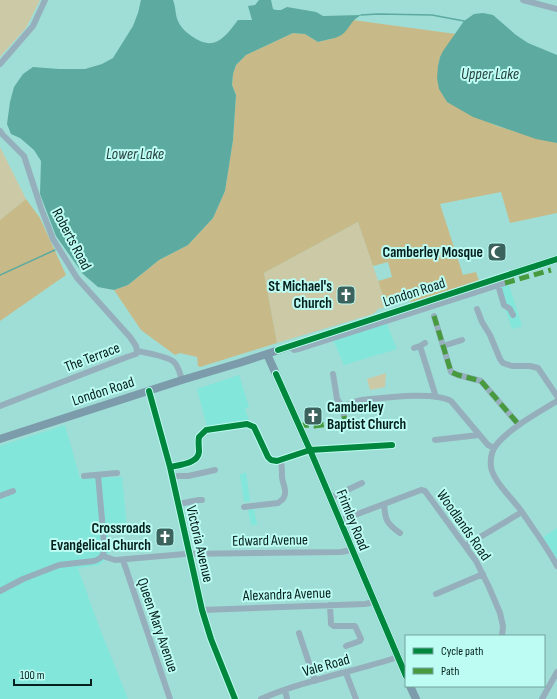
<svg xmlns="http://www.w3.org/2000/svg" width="557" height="699" viewBox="0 0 557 699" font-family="'Sofia Sans Condensed',sans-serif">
  <rect width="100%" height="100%" fill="#9fded6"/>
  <path fill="#82e6da" d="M509 285 522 326 512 329 498 288Z
    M386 322 397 349 344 365 333 340Z
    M239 375 249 407 245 409 249 420 241 423 207 427 197 389Z
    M65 425 80 478 122 477 127 528 108 531 109 555 100 565 78 568 98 624 128 699H0V446Z
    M246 472 250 501 244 502 240 475Z
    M254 509 257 524V525H251L248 510Z
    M557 528V559L543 537Z"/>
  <path fill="#ccc9a7" d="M0 0H40L26 28 0 57Z
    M0 147 26 199 0 220Z
    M358 222 387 307 378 309 373 314 277 343 264 273Z
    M386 373 385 387 370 390 367 379Z"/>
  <path fill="#c8ba88" d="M353 20 456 34 440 57 438 66 447 102 497 126 557 143V213L510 223 501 192 440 204 463 275 476 272 479 281 412 302 407 300 387 307 378 281 392 277 388 262 373 266 358 222 264 273 277 343 200 367 198 366 197 357 180 353 175 355 141 330 114 290 128 285 159 260 188 245 213 218 225 191 233 140 236 95 232 85 233 74 236 65 246 55 293 33 305 34 318 42C338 37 341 38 353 20Z
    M26 199 40 218 66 275 0 321V220Z"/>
  <path fill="#5caaa0" d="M141 0H173C176 7 175 15 178 21 180 27 188 34 193 37 215 52 225 37 238 20H252L248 6 255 5 259 0H271L273 9 276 10H281L287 7 316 12 323 16 361 15C351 21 352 24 345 32 339 39 327 39 318 42L305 34 293 33 246 55 236 65 233 74 232 85 236 95 233 140 225 191 213 218 188 245 159 260 128 285 114 290 98 287 83 274 56 236 40 194 41 161 34 150 20 138 11 134 7 124 10 102 14 87 23 74 33 67 59 69H85L102 64 113 58 133 26 138 13Z
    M483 13 493 15 516 35 528 43 557 55V143L536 139 473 117 447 102 439 89 437 78 438 66 440 57 443 51 464 21 474 14Z"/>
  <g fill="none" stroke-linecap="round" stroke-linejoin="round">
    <path stroke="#5caaa0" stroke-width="1.5" d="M361 15 378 14 432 15 464 21
      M0 275 55 250"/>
    <path stroke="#96afbc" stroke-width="6" d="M523 0 557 9
      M0 64 33 26 45 0
      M0 131 3 135 24 156 41 208 53 239 77 278 130 337 136 346 137 351
      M498 285 504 305 510 309 513 315
      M477 309 482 322 490 335 500 359 503 363 512 366H530L538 368 557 396
      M434 316 451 372 458 375 481 381 519 425
      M289 346 294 350 302 348 505 283
      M420 346 436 397
      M443 346 462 340
      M414 348 420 346 425 343
      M137 351C147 353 167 356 174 362 179 367 180 374 182 380
      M333 374 337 399 343 407 344 416
      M149 391 170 467 202 610 211 639 235 699
      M557 401C539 412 510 428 497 444 492 450 490 459 491 467 493 481 513 499 522 512 534 530 547 547 557 566
      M0 406 127 357 136 354 137 351
      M343 407 354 402 362 400C383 398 433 391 451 401L488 445 494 448
      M435 440 479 435
      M170 467C178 465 198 464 199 452 199 447 198 442 199 437L206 430 247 424 254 427 268 457 271 460 277 461 310 450 392 445
      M84 476 117 473
      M172 477 178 476H188L215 470
      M0 496 13 491
      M330 498 362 483
      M178 504 199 500H202
      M384 504C385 520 387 524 400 533
      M244 507 278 503 283 499C288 491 283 486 282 477 282 471 282 466 281 461
      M339 521 421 490 425 491 476 561 489 587 500 613 503 626 502 636
      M465 546 522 512
      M103 556 115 560 185 554 341 552 351 550
      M123 560 170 699
      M0 591 23 579 59 565 94 561C104 558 105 552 104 542L98 475
      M436 594 483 574
      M330 605 331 624 334 626H355L361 639 360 641 346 646
      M202 610 365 604 374 602
      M299 633 315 681
      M346 673 356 699
      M285 690 287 699
      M261 699C305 680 353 672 398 657
      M542 699 557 672"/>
    <path stroke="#7c9cab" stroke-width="8" d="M267 354 310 450 406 676
      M0 439 182 380 239 363 557 259
      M410 686 416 699"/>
    <path stroke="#479a3e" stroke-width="5" stroke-dasharray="10 5" stroke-linecap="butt" d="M505 283 551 270
      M434 316 451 372 458 375 481 381 519 425
      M299 426 305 425 314 426 345 422 344 416"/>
    <defs>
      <path id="cycleway" d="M278 350 557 259
        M276 374 310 450 406 676
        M149 391 170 467 202 610 211 639 235 699
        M170 467C178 465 198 464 199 452 199 447 198 442 199 437L206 430 247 424 254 427 268 457 271 460 277 461 310 450 392 445"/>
    </defs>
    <use href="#cycleway" stroke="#bdfcf3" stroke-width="8"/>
    <use href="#cycleway" stroke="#00873e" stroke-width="6"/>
  </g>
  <defs>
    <symbol id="mosque-square" viewBox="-11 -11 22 22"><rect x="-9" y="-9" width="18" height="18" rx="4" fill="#3b625d" stroke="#bdfcf3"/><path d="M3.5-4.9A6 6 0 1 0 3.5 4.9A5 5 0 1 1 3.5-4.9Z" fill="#fff"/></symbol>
    <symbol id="church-square" viewBox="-11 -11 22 22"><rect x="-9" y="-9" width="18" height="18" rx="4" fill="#3b625d" stroke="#bdfcf3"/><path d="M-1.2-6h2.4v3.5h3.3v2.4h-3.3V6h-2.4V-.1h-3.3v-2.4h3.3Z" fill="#fff"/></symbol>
  </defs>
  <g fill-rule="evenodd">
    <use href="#mosque-square" x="486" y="241" width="22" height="22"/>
    <use href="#church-square" x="335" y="284" width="22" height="22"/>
    <use href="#church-square" x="302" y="405" width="22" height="22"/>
    <use href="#church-square" x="154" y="526" width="22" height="22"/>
  </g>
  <g text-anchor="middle" stroke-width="4" stroke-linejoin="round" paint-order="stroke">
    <g font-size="15" fill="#051f1c" stroke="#bdfcf3">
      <text transform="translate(72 239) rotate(62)" y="5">Roberts Road</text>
      <text transform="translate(414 292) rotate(-18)" y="5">London Road</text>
      <text transform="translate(92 357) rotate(-21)" y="5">The Terrace</text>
      <text transform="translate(103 391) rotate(-18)" y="5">London Road</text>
      <text transform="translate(353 520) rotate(68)" y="5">Frimley Road</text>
      <text transform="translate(464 525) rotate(55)" y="5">Woodlands Road</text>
      <text transform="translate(270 540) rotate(-1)" y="5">Edward Avenue</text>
      <text transform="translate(200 544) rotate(77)" y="5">Victoria Avenue</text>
      <text transform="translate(287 594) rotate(-2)" y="5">Alexandra Avenue</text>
      <text transform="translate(158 625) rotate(71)" y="5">Queen Mary Avenue</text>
      <text transform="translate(326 665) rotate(-16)" y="5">Vale Road</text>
    </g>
    <g font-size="15" font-weight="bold" fill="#051f1c" stroke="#bdfcf3" text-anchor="end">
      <text x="483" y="257">Camberley Mosque</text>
      <text x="332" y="291">St Michael's<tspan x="332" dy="17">Church</tspan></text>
      <text x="327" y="412" text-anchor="start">Camberley<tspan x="327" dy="17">Baptist Church</tspan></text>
      <text x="151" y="533">Crossroads<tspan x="151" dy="17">Evangelical Church</tspan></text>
    </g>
    <g font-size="16" font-style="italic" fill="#27413e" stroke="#bdfcf3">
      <text x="490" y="79">Upper Lake</text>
      <text x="135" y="159">Lower Lake</text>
    </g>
  </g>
  <rect x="405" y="635" width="140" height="52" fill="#bdfcf3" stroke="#73a49d"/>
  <rect x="413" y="648" width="20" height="6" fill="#00873e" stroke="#73a49d"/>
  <text x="441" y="655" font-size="12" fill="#051f1c">Cycle path</text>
  <rect x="413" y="668" width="20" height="6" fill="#479a3e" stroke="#73a49d"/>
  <text x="441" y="675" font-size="12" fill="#051f1c">Path</text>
  <path d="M14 679v6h77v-6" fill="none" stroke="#051f1c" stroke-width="2"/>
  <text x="20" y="679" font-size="12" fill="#051f1c" stroke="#bdfcf3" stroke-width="3" paint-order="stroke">100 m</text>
</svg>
